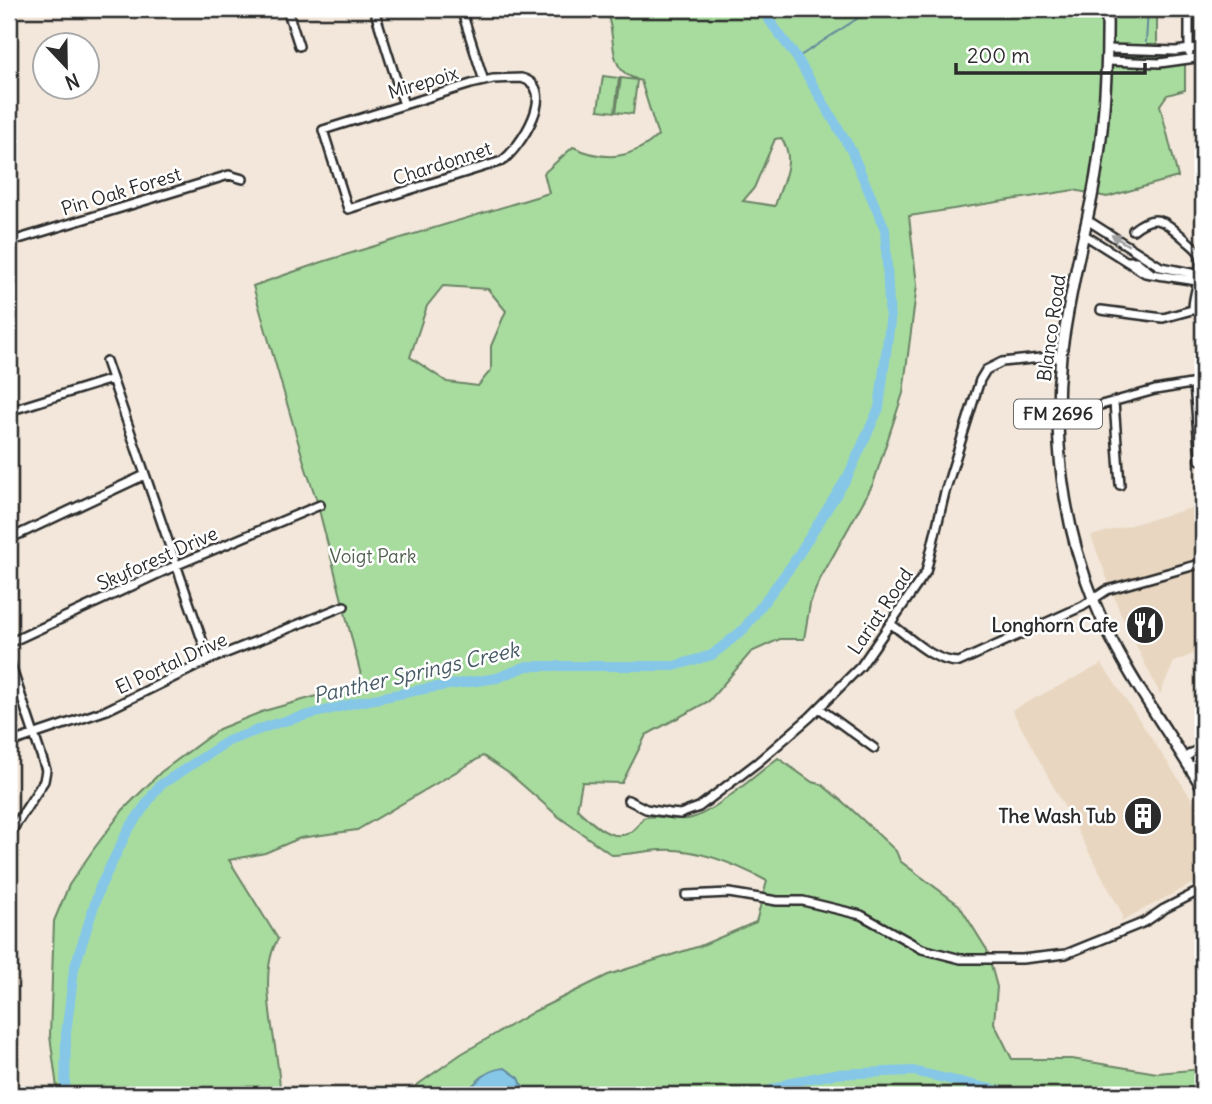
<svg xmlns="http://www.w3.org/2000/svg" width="1212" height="1104" viewBox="0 0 1212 1104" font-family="Delius,sans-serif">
  <rect width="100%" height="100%" fill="#f2e7da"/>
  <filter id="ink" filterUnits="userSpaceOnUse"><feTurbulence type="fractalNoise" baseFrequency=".0143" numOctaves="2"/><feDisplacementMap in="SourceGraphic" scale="14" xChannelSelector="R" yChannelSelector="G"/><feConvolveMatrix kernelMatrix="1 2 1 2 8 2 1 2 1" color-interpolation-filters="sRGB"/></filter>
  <g filter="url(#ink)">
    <path fill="#e8d6c0" d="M1203 505V650L1174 662 1160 694 1121 615 1091 536Z
      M1102 664 1203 816V878L1121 921 1123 915 1012 710Z"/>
    <path fill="#a8dc9f" stroke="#6a8465" stroke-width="2" fill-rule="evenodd" d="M605 9H1157V47L1185 65V90L1167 95 1160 105 1178 177 1107 197 1074 190 909 216 917 285 903 393 873 484 818 583 810 604 804 639H780L751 652 709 701 646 735 622 783 582 782 577 809C598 829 623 852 643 818 658 813 672 821 687 819 709 817 758 773 778 758L812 782 821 784 850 808 896 851 900 861 959 905 987 950 997 987 994 1023 1012 1059H1072L1157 1073 1203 1069V1095H403L461 1054 535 1011 608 975 700 946 756 922 767 881C737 865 697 848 662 850 646 851 629 854 612 855L559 817 510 774 483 756 357 830 300 838 265 853 229 860 278 939C254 978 281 1051 280 1095H58L50 1036 54 921 69 885 93 850 123 810 161 772 219 729 264 711 363 683 316 498 306 469 253 286 322 262 549 193 544 173 573 147C606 162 631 159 658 136L641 81C636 79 629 77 625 73 608 60 616 27 605 9ZM781 138C797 160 782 181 775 206L743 201 754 188 775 139ZM443 286 488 289 506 311 491 346V370L478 386 447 382 410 357 427 306Z
      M603 76 619 78 615 112 598 110Z
      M621 78 637 80 633 114 616 112Z"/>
    <path fill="#86c7e7" stroke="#62899c" stroke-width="2" d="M505 1068 519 1078 526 1095H471V1087C481 1077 490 1069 505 1068Z"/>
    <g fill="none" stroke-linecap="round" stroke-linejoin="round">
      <path stroke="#62899c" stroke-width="2" d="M1146 42 1148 9
        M797 58 872 9"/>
      <path stroke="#86c7e7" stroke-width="10" d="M65 1095 66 1034 74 969 100 887 128 830 159 786 228 741 277 723 359 702 429 688 497 678 527 666H674L712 655 743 630 792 565 848 476 879 408 890 322 885 229 851 150 797 58 761 9
        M759 1095 792 1082 834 1074 913 1071 1017 1095"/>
      <defs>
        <path id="minor" d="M287 9 299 46
          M374 9 404 105
          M461 9 484 81
          M1189 9V52
          M1107 49 1176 51 1203 47
          M1107 61 1160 63 1203 57
          M521 78C560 87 520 148 502 161L348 209 323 130 471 84 493 79Z
          M1087 220 1161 267 1201 275
          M1133 230C1157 211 1165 222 1185 239 1190 244 1198 249 1200 255 1205 269 1192 294 1193 310
          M1083 234 1145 273 1197 281
          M9 242 229 175 243 179
          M1129 261H1136L1151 273
          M1101 310 1163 318 1203 307
          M106 361 209 660
          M1194 384 1200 460
          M1114 402 1120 485
          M9 411 112 379
          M1058 417 1155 390 1203 382
          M9 539 145 475
          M891 624C911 638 933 662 959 662L1083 606 1107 590 1203 563
          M9 643 177 565 320 505
          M9 660 46 770 44 781 9 835
          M819 708 874 748
          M9 743 107 710 209 660 344 606
          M1184 758 1203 746
          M1190 768 1203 759
          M628 800 646 809 670 813 680 814 699 807 758 762 810 717 861 666 926 572 945 492 980 380 986 370 1002 362 1061 356
          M686 895 729 893 777 901H803L861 915 922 949 961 959H1022L1066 954 1145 922 1164 909 1203 889"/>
        <path id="major" d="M1107 9C1108 78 1103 152 1087 220 1077 264 1067 310 1061 356 1052 438 1063 524 1094 601 1121 669 1166 727 1203 789"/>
      </defs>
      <use href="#minor" stroke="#2b2b2b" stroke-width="12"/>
      <use href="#major" stroke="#2b2b2b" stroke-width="14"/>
      <use href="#minor" stroke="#fff" stroke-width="7"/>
      <use href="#major" stroke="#fff" stroke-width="9"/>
    </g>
    <defs><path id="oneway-solid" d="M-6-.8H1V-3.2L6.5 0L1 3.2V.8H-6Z" transform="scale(1.75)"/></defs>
    <use fill="#a0a0a0" href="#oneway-solid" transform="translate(1120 240) rotate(-148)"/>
  </g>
  <defs>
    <symbol id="restaurant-disc" viewBox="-11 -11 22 22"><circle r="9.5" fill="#2b2b2b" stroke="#fff"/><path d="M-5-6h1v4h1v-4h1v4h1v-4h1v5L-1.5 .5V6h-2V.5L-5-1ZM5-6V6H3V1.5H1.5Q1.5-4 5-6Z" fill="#fff"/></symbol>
    <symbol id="building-disc" viewBox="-11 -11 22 22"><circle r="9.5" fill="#2b2b2b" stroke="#fff"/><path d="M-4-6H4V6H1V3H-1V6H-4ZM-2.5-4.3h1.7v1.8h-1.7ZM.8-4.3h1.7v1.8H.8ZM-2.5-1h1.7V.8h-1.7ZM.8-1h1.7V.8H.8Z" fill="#fff"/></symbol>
  </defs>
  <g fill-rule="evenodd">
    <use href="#restaurant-disc" x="1123" y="603" width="44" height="44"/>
    <use href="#building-disc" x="1121" y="794" width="44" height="44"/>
  </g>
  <g text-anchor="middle" stroke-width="5" stroke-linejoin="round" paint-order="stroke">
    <rect fill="#fff" stroke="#6b6b6b" stroke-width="2" x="1014" y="399.5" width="88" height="29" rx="5"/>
    <g font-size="18" font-weight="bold" fill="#2b2b2b">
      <text x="1058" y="420">FM 2696</text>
    </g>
    <g font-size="19" fill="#2b2b2b" stroke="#fff">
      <text transform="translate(423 82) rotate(-17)" y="7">Mirepoix</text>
      <text transform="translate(442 163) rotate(-18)" y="7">Chardonnet</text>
      <text transform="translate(121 191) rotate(-17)" y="7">Pin Oak Forest</text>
      <text transform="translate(1051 328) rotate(-82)" y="7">Blanco Road</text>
      <text transform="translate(157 558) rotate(-24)" y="7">Skyforest Drive</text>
      <text transform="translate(880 611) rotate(-56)" y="7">Lariat Road</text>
      <text transform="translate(171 663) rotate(-25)" y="7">El Portal Drive</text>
    </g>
    <g font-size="19" fill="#50604e" stroke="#fff">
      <text x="373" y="563">Voigt Park</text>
    </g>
    <g font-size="19" font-weight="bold" fill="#2b2b2b" stroke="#fff" text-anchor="end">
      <text x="1118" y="632">Longhorn Cafe</text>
      <text x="1116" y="823">The Wash Tub</text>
    </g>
    <g font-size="21" font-style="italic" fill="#465a63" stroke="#fff">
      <text transform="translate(416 673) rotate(-13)" y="7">Panther Springs Creek</text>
    </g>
  </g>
  <rect width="1212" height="1104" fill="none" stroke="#fff" stroke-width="35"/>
  <rect x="18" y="18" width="1177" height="1069" fill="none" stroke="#2b2b2b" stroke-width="2.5" filter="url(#ink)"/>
  <g transform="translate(66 66) rotate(158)"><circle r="33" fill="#ffffff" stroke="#aaaaaa" stroke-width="2"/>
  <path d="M0-5L12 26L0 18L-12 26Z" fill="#2b2b2b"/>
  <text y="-10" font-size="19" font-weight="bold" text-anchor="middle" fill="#2b2b2b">N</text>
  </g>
  <path d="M956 63v10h189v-10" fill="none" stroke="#2b2b2b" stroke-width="3.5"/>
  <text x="967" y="63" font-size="21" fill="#2b2b2b" stroke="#ffffff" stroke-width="5" paint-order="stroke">200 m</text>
</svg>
